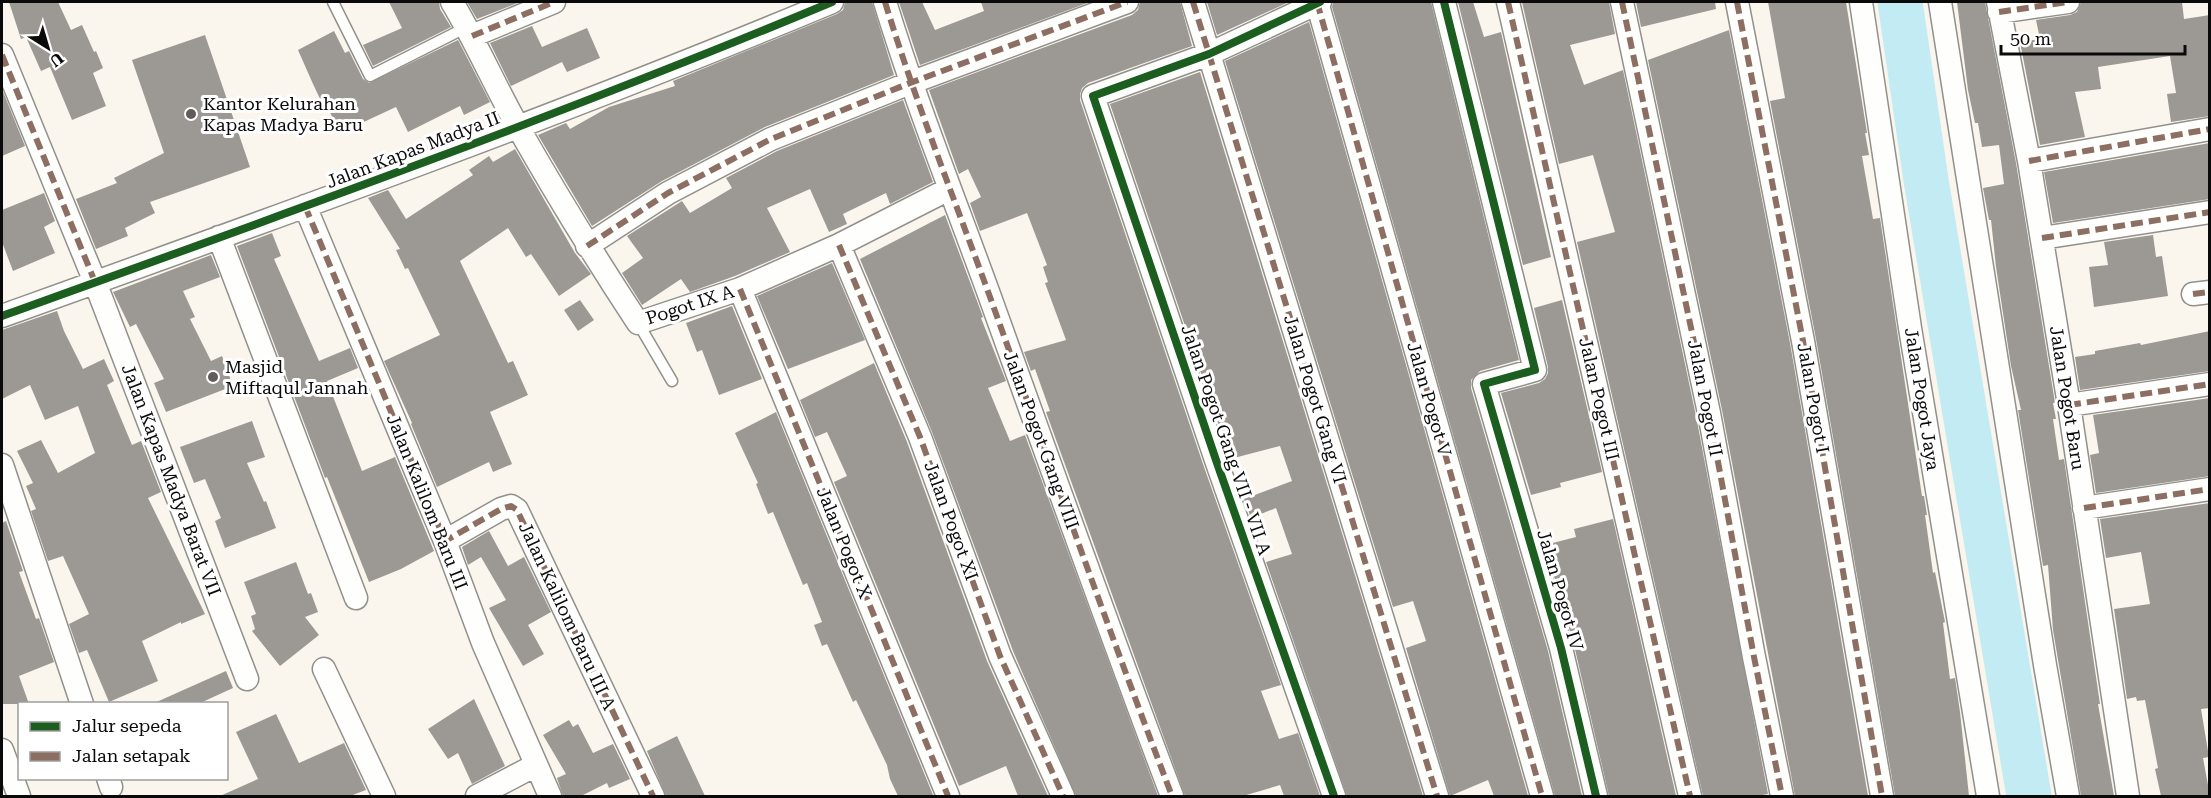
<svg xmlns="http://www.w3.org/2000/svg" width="2211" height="798" viewBox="0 0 2211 798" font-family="'Roboto Serif',serif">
  <rect width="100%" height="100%" fill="#faf6ed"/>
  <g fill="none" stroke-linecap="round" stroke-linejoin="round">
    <path stroke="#c3ebf3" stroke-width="45" d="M1900 2 1926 180 2029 796"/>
  </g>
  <path fill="#9c9894" d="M9 2H58L71 30 82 25 94 52 96 51 103 68 93 73 106 106 72 120 50 67 41 71 26 37 21 39Z
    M389 2H439L440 9 451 27 373 66 363 45 402 28Z
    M467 2H520L477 19Z
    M845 2H872L894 75 765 127 662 181 592 226 538 135 566 123 570 129 609 107 675 86 673 81 837 14 843 10Z
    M899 2H922L935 30 984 11 981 2H1090L920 65Z
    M1140 2H1180L1192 46 1088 83 1082 88 1080 94V100L1204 467 1281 685 1261 691 1279 739 1298 733 1320 796H1284L1280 785 1243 796H1185L1046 412 1050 411 1035 369 1031 371 1024 352 1066 340 1045 283 1048 282 1043 267 1047 265 1027 213 980 231 970 203 981 197 968 169 959 174 929 90 1132 15 1138 10Z
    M1207 2H1289L1217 35Z
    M1333 2H1431L1519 360 1480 371 1471 380V388L1548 651 1582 796H1555L1332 7Z
    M1458 2H1473L1484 37 1501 32 1551 257 1523 265Z
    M1522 2H1609L1615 34 1570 45 1584 85 1623 70 1696 416 1768 794 1757 796H1703L1577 242 1615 232 1593 155 1559 164Z
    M1636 2H1715L1716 9 1641 27Z
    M1768 2H1846L1867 133H1865L1869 155 1862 156 1873 219 1880 218 1922 496H1924L1927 515H1925L1933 573 1935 572 1945 622 1943 623 1950 679 1955 678 1960 712 1969 796H1895L1816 339 1770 101 1785 98Z
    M1957 2H1985L2016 163 2055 403H2053L2056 419H2053L2059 460 2064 459 2100 704H2098L2114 796H2081L2053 630 2048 565 2043 566 2018 410H2021L2011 366 1996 267 1991 220H1989L1983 188 2004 184 1999 145 1982 147 1978 123H1975L1968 90Z
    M2081 2H2182L2184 19 2210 15V116L2171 122 2167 94 2176 93 2170 56 2098 67 2101 89 2075 92 2085 137 2040 145 2020 42 2040 39 2036 20 2070 15 2077 12Z
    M1309 22 1528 796H1494L1488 780 1450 796 1406 648 1426 641 1413 601 1393 607 1225 61Z
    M532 26 542 47 587 28 600 58 567 72 562 62 511 86 490 43Z
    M1729 30 1790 343 1868 796H1795L1722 410 1648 60Z
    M334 31 345 53 349 51 363 79 369 83 458 40 490 102 464 115 460 106 408 132 396 107 340 133 325 102 322 103 313 84 298 50Z
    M205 35 250 167 150 202 155 213 125 228 128 236 96 249 76 199 117 183 114 178 164 153 132 60Z
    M1200 72 1423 796H1347L1266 562 1292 554 1276 508 1251 518 1244 499 1292 481 1280 446 1230 459 1110 104Z
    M2 89 25 146 2 156Z
    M903 100 933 182 890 204 886 193 843 214 847 224 829 232 810 189 767 208 790 252 735 276 690 292 681 279 642 305 622 273 643 258 627 236 682 201 690 213 732 188 726 178 777 151Z
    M2210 143V199L2053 223 2044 172Z
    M515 149 575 253 591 274 559 296 531 254 526 257 508 228 460 261 508 363 513 361 528 395 490 412 512 464 493 472 489 462 437 487 411 424 412 423 384 361 440 335 408 268 405 269 396 250 400 249 368 198 388 190 406 219 473 175 469 170 489 156 493 162Z
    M44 193 55 221 44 227 55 253 13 271 2 242V210Z
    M945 215 983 317 981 318 1006 381 988 388 1010 441 1025 435 1158 796H1076L1013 651 932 432 860 259Z
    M272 233 281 256 274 259 319 361 350 348 358 368 327 381 362 471 395 457 434 551 401 569 369 582 327 477 325 478 237 246Z
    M2153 235 2156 257 2162 256 2168 296 2094 307 2089 267 2108 265 2104 242Z
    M211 255 220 277 183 291 195 317 190 319 211 361 222 356 233 386 166 412 154 383 164 379 136 324 130 327 113 292Z
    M832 263 865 340 788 369 757 296Z
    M580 300 594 320 578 331 564 310Z
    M1562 300 1602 472 1560 483 1561 487 1531 495 1501 393 1539 383 1545 379 1548 373V367L1534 308Z
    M732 306 762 379 719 395 702 350 697 352 686 323Z
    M57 311 64 331 83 369 104 359 114 381 107 385 132 445 141 441 161 492 148 498 205 614 181 624V622L142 641 158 681 109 702 87 650 79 653 69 624 89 614 63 556 48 561 31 511 36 509 26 486 33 483 17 451 41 440 58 473 95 453 78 406 45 420 30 385 2 399V330Z
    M2210 331V371L2080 390 2075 357 2095 354V351L2140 343 2141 345Z
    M874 363 907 442 987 661 1048 796H1018L1006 766 959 786 834 482 847 476 827 432 815 437 800 400Z
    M2210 398V476L2096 493 2090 455 2099 453 2093 415Z
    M776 412 933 795 930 796H898L890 779 887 765 856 700 853 702 827 644 822 646 814 625 822 622 807 583 803 585 773 512 768 514 756 484 758 483 735 433Z
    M252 421 265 457 247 463 264 502 266 501 276 528 225 548 215 521 221 518 205 479 194 483 180 447Z
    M2210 503V708L2201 709 2209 757 2203 758 2210 796H2161L2155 769 2158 768 2145 700 2137 701 2136 697 2127 699 2114 609 2150 604 2141 552 2106 558 2100 519Z
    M1613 519 1676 796H1609L1574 645 1545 545 1576 537 1574 529Z
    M6 521 23 571 19 572 36 619 39 618 54 662 19 676 29 704H2V523Z
    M489 531 508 566 524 557 551 612 528 625 544 654 523 666 489 608 506 600 481 557 468 565 462 547Z
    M296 562 308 594 311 593 318 612 305 617 319 635 280 666 252 631 255 629 251 616 256 614 244 582Z
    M226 671 233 688 198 704H152Z
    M474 699 505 766 472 784 458 753 448 759 428 729Z
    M276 714 299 763 344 743 366 790 350 796H220L258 779 236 732Z
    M569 720 573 727 578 724 593 753 613 744 630 779 609 788 607 783 581 796H563L557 778 566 774 543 735Z
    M677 736 705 796H666L647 751Z"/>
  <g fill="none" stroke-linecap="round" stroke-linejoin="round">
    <defs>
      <path id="lane" d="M333 2 370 76 467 27
        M638 323 672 381"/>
      <path id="street" d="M452 2C476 42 495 86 518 127 556 194 596 259 638 323L740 289 839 245 949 189
        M885 2C916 103 954 198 990 297 1050 464 1109 631 1172 796
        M1193 2 1437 796
        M1317 2 1542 796
        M1320 2 1209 54 1093 96 1217 463 1334 796
        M1444 2 1535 370 1484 384 1561 648 1596 796
        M1508 2 1690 796
        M1622 2 1709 413 1754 657 1782 796
        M1737 2 1803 341 1882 796
        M1861 2 1910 328 1988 796
        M1940 2 2045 665 2068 796
        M1998 2 2029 161 2069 405 2128 796
        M1999 12 2068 2
        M472 36 554 2
        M2 55 95 282 247 679
        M2029 161 2210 129
        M305 206 445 541 483 643 550 796
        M219 237 356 598
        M2042 238 2210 212
        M839 245 920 437 1000 656 1063 796
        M587 246 668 193 771 139 910 83 1127 2
        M740 289 948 796
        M2193 294 2210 292
        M2 316C280 216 559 116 832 2
        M2069 405 2210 384
        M2 465 82 704
        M2084 508 2210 489
        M445 541 501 509 511 506 517 510 653 796
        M324 669 384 796
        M2 750 19 796
        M108 778 111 787
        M477 796 536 765"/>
    </defs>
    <use href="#lane" stroke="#92908c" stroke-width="13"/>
    <use href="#street" stroke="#92908c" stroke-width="25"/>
    <use href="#lane" stroke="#fefefc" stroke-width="10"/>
    <use href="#street" stroke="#fefefc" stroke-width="22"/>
    <path stroke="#8d6e63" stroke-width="6" stroke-dasharray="12 6" stroke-linecap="butt" d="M885 2C916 103 954 198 990 297 1050 464 1109 631 1172 796
      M1193 2 1437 796
      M1317 2 1542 796
      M1508 2 1690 796
      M1622 2 1709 413 1754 657 1782 796
      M1737 2 1803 341 1882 796
      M1999 12 2068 2
      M472 36 554 2
      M2 55 95 282
      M2029 161 2210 129
      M305 206 445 541 501 509 511 506 517 510 653 796
      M2042 238 2210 212
      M839 245 920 437 1000 656 1063 796
      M587 246 668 193 771 139 910 83 1127 2
      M740 289 948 796
      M2193 294 2210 292
      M2069 405 2210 384
      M2084 508 2210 489"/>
    <defs>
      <path id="cycleway" d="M1320 2 1209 54 1093 96 1217 463 1334 796
        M1444 2 1535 370 1484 384 1561 648 1596 796
        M2 316C280 216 559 116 832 2"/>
    </defs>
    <use href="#cycleway" stroke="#fff" stroke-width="11"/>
    <use href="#cycleway" stroke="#1b5e20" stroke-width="8"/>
  </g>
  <g fill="#5e5d59" stroke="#fff" stroke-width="2">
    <circle cx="191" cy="114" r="6"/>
    <circle cx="213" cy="377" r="6"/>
  </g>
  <g text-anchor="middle" stroke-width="6" stroke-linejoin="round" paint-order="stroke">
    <g font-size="18" fill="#0a0a0a" stroke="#fff" text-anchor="start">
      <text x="203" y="110">Kantor Kelurahan<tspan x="203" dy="21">Kapas Madya Baru</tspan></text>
      <text x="225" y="373">Masjid<tspan x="225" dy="21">Miftaqul Jannah</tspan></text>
    </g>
    <g font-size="18" fill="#0a0a0a" stroke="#fff">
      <text transform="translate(413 150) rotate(-21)" y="6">Jalan Kapas Madya II</text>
      <text transform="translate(690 305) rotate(-18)" y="6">Pogot IX A</text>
      <text transform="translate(1705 398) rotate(79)" y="6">Jalan Pogot II</text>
      <text transform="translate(1813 398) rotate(80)" y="6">Jalan Pogot I</text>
      <text transform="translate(2067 398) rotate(81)" y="6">Jalan Pogot Baru</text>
      <text transform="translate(1315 399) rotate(73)" y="6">Jalan Pogot Gang VI</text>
      <text transform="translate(1429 399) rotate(74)" y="6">Jalan Pogot V</text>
      <text transform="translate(1599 399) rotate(77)" y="6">Jalan Pogot III</text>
      <text transform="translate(1922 399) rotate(81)" y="6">Jalan Pogot Jaya</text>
      <text transform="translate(1041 440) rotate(70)" y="6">Jalan Pogot Gang VIII</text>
      <text transform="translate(1226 440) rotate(71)" y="6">Jalan Pogot Gang VII - VII A</text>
      <text transform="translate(171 480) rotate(69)" y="6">Jalan Kapas Madya Barat VII</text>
      <text transform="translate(427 502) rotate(68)" y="6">Jalan Kalilom Baru III</text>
      <text transform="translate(951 521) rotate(70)" y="6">Jalan Pogot XI</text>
      <text transform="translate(844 543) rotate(68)" y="6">Jalan Pogot X</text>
      <text transform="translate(1560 590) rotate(74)" y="6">Jalan Pogot IV</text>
      <text transform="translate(567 616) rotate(65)" y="6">Jalan Kalilom Baru III A</text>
    </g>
  </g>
  <rect width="2211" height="798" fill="none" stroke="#0a0a0a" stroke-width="6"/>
  <rect x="18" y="702" width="210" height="78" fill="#ffffff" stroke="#9d9d9d" stroke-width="1.5"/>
  <rect x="30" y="722" width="30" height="9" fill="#1b5e20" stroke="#9d9d9d" stroke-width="1.5"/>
  <text x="72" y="732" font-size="18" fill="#0a0a0a">Jalur sepeda</text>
  <rect x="30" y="752" width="30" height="9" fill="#8d6e63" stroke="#9d9d9d" stroke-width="1.5"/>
  <text x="72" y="762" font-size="18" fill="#0a0a0a">Jalan setapak</text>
  <g transform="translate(48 48) rotate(143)" stroke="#ffffff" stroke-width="4.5" paint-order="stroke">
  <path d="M0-4.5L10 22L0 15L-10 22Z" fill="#0a0a0a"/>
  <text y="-9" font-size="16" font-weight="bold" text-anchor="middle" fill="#0a0a0a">U</text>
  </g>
  <path d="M2001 45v9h184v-9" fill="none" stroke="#0a0a0a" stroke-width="3"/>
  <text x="2010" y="45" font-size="18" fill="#0a0a0a" stroke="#ffffff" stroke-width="4.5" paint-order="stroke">50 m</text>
</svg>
